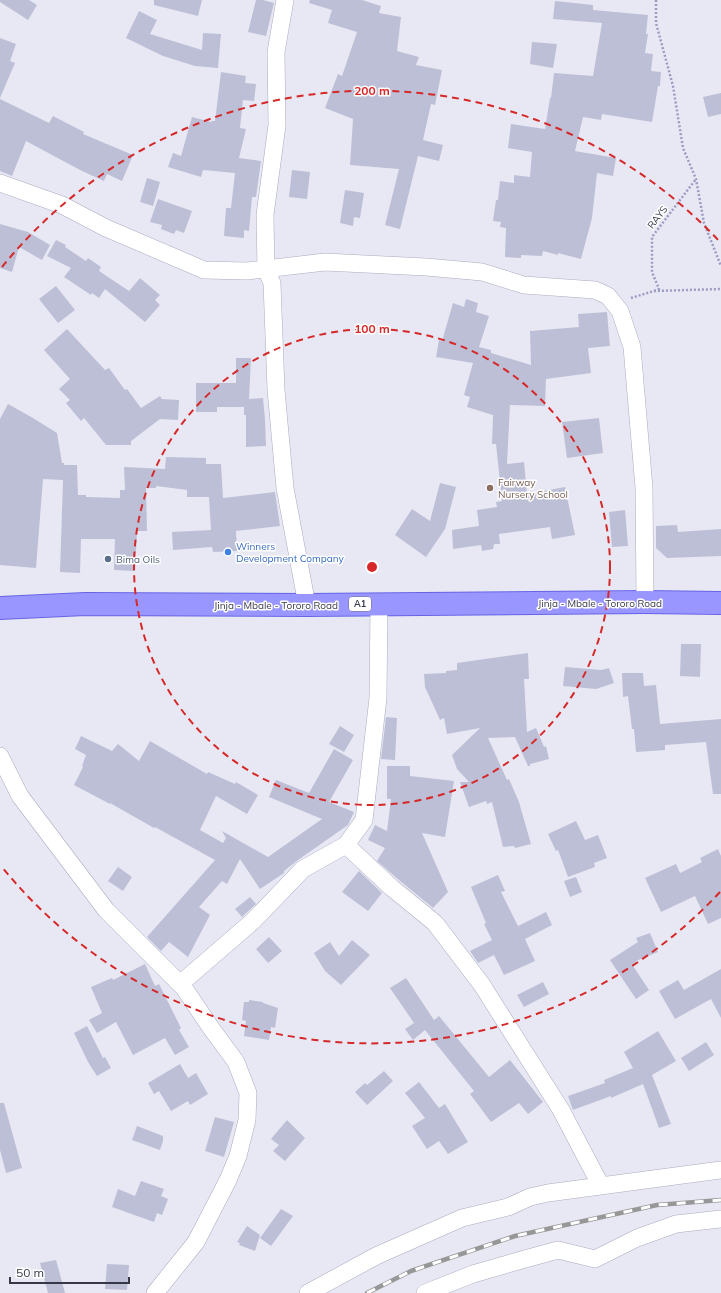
<svg xmlns="http://www.w3.org/2000/svg" width="721" height="1293" viewBox="0 0 721 1293" font-family="Mulish,sans-serif">
  <rect width="100%" height="100%" fill="#e8e8f4"/>
  <path fill="#bdbfd6" d="M0 0H29L37 5 28 20 0 2Z
    M154 0H202L198 16 154 5Z
    M256 0H263L274 3 266 36 248 32Z
    M310 0H362L381 6 379 13 401 17 397 51 419 57 416 65 442 70 435 105 431 104 423 140 443 145 439 161 418 156 400 229 385 225 399 169 350 165 353 119 325 108 338 74 342 76 357 32 328 23 332 10 309 3Z
    M555 1 593 5V10L648 15 646 34H648L645 53 653 54 651 71 661 72 660 86H658L652 122 602 114 601 120 583 117 575 151 616 158 613 176 597 173 592 218 581 259 558 253V255L543 251 542 256 521 255V258L505 257 506 228 500 227 501 222 493 221 496 200H498L500 181 514 183V175L530 177 532 152 508 148 511 124 545 129 550 98H551L554 73 593 76 602 23 553 19Z
    M139 11 157 20 150 34 202 50 203 33 221 34 218 68 195 66 163 56 126 38Z
    M0 38 16 44 10 61 15 63 0 98Z
    M532 42 557 44 553 68 530 64Z
    M221 72 246 76 245 83 256 84 254 101 243 100 240 128 246 129 239 158 261 161 256 197H252L249 231 244 230V238L224 236 226 208H231L235 173 203 170 201 177 168 167 173 153 181 156 192 117 211 122 212 121H215Z
    M721 93V114L708 117 703 97Z
    M0 99 49 123 53 116 84 132 83 134 133 155 122 181 107 174 104 181 82 171 26 141 12 176 0 171Z
    M292 170 310 172 307 199 289 197Z
    M147 178 160 182 153 206 140 202Z
    M345 190 364 193 360 218 354 217 353 226 340 223Z
    M158 199 192 211 184 233 176 230 174 234 161 229 162 225 150 222Z
    M0 224 28 232 50 245 42 260 19 247 12 272 0 268Z
    M56 240 66 245 65 247 86 261 88 258 101 267 99 271 129 291 140 278 160 295 155 300 160 305 145 322 105 289 99 298 92 293 91 295 64 277 71 268 47 256Z
    M56 286 75 310 58 323 39 299Z
    M466 299 478 303 476 312 489 316 479 347 491 350V353L531 365 530 331 579 327 578 314 607 312 610 346 588 348 591 373 546 379 545 406 510 405 507 464 524 462 527 494 565 487 575 535 552 539 550 527 499 534 500 544H494L493 549 482 551 481 545 453 549 452 530 479 526 477 510 497 507 496 502 502 501 496 444H492L493 415 467 407 470 397 464 395 473 363 436 357 439 340 442 341 453 303 464 307Z
    M67 329 105 370 109 368 125 390 127 389 141 408 160 396 162 399 179 400 178 420 160 419 131 441V445H106L84 418 81 421 66 403 70 400 59 389 70 379 44 350Z
    M236 358H251L249 399 263 398 265 419 266 446 246 447V415H244V407H217V412H196V383H236Z
    M8 404 33 418 57 433 62 463H64V465H77L78 495H86V497L120 498V490H125L124 467 165 469 166 457 206 458V464H221L223 498 275 492 280 526 236 531 237 551 213 552 212 547 173 550 172 532 211 530 209 497H187V490L156 486V488H146L147 531H137L135 571 114 570 115 539H81L80 573 60 572 63 480 43 479 36 568 0 565V419Z
    M599 418 603 453 567 458 562 422Z
    M440 483 456 487 445 529 426 557 395 535 412 509 430 521Z
    M625 510 628 546 612 547 609 512Z
    M677 525 678 532 721 529V556L667 558 656 548V526Z
    M681 644H701L700 677 680 676Z
    M528 653 529 679H524L527 732 536 728 544 747 546 746 549 759 530 764V766H528L515 737 488 738 507 780 509 779 519 802 531 844 515 848 514 846 503 847 492 802 487 804 486 801 469 807 460 782H469L457 769 452 755 480 728 447 734 444 718 440 720 425 687 424 674 446 673V671L457 670V663Z
    M565 667 601 670 609 668 614 683 596 689 563 686Z
    M622 673H643L644 686 656 685 660 724 721 719V794H713L706 742 665 745V750L636 752 634 729H632L628 696 623 697Z
    M386 717 397 718 395 760 381 759Z
    M340 726 354 735 344 752 329 744Z
    M81 736 112 751 118 744 139 761 150 741 207 774 208 772 235 784 236 782 258 795 247 814 216 796 200 830 223 843 226 838 222 831 268 857 322 819 269 797 276 780 309 793 334 749 353 760 329 802 354 812 348 825 298 860 284 871V873L260 889 240 859 227 884 222 881 199 907 210 915 188 957 169 942 161 951 147 937 215 860 155 827 154 828 110 803V804L74 785 83 767 82 766 86 755 75 749Z
    M387 766H410V776L454 781 445 837 422 833 448 892 433 908 399 880 377 861 385 848 368 840 375 825 387 831 391 799H387Z
    M576 821 585 840 598 835 607 858 594 863 595 867 568 877 558 850 556 851 548 834Z
    M718 849 721 856V918L708 924 695 896 661 912 645 878 676 864 680 873 702 862 700 858Z
    M118 867 132 877 123 891 108 881Z
    M359 871 382 893 368 911 342 892Z
    M498 875 505 891 501 892 518 926 546 912 552 925 525 939 535 961 504 975 494 955 478 963 470 951 492 940 484 924 486 923 471 887Z
    M576 877 582 892 570 897 564 881Z
    M250 897 256 904 242 917 235 909Z
    M650 933 658 952 636 961 637 963 633 966 649 990 636 999 610 960 638 942 636 938Z
    M269 937 282 951 268 963 256 949Z
    M352 940 370 955 341 985 325 971 314 953 330 942 339 956Z
    M145 964 155 986 159 984 181 1028 179 1030 189 1047 175 1055 165 1038 133 1055 116 1022 97 1033 89 1020 102 1013 91 987 112 978 113 980Z
    M721 969V1018L711 999 675 1019 659 991 678 980 684 990Z
    M406 978 434 1020 439 1016 489 1077 510 1060 543 1102 528 1114 519 1103 491 1122 470 1094 474 1091 425 1030 413 1040 405 1029 414 1023 390 988Z
    M543 982 549 994 524 1007 517 995Z
    M249 1000 263 1002V1003L278 1008 275 1028 271 1027 269 1040 244 1036 246 1021 242 1020 244 1002H249Z
    M87 1026 103 1058 105 1057 111 1068 97 1076 88 1062 74 1033Z
    M658 1031 676 1061 652 1075 671 1124 659 1128 643 1084 611 1098V1096L573 1110 568 1096 605 1083 604 1080 633 1068 624 1052Z
    M706 1042 714 1055 689 1071 681 1058Z
    M180 1064 188 1078 196 1073 208 1094 190 1105 188 1101 171 1111 159 1091 154 1094 148 1083Z
    M384 1071 393 1081 367 1105 355 1092 365 1083 367 1085Z
    M419 1082 439 1108 445 1104 468 1142 448 1154 439 1141 427 1149 412 1126 425 1118 405 1093Z
    M0 1103H4L22 1168 6 1173 0 1150Z
    M215 1117 234 1122 224 1157 205 1151Z
    M287 1120 305 1138 285 1161 273 1151 279 1145 271 1139Z
    M137 1126 163 1136V1141L160 1150 132 1140Z
    M141 1181 164 1189 161 1196 168 1199 162 1215 157 1213 154 1222 112 1207 118 1189 135 1196Z
    M281 1209 293 1216 271 1246 260 1238Z
    M247 1226 260 1235 255 1251 239 1245 240 1243 237 1242Z
    M56 1260 65 1293H48L40 1263Z
    M107 1264 129 1265 127 1290 105 1289Z"/>
  <g fill="none" stroke-linecap="round" stroke-linejoin="round">
    <defs>
      <path id="minor" d="M285 0 276 52 277 125 265 215 266 269 272 283 276 390 285 488 307 605
        M0 183 62 205 106 228 204 270 247 271 325 262 426 267 482 272 524 285 595 290 608 296 620 311 632 347 644 488 645 602
        M0 756 20 796 106 910 184 988 211 1028 236 1062 248 1093 247 1120 238 1156 228 1180 196 1242 155 1293
        M346 845 392 888 435 923 482 985 561 1110 601 1186
        M180 984 253 921 303 869 346 845 364 820 378 698 379 604
        M308 1293 376 1256 462 1218 508 1207 530 1197 548 1193 721 1170
        M425 1293 473 1274 525 1259 558 1250 595 1259 637 1238 676 1224 721 1219"/>
      <path id="major" d="M0 608 85 604 307 605 645 602 721 603"/>
    </defs>
    <use href="#minor" stroke="#aaabc0" stroke-width="18"/>
    <use href="#major" stroke="#6764e6" stroke-width="24"/>
    <path stroke="#9b9cc2" stroke-width="2.5" stroke-dasharray="2 2" stroke-linecap="butt" d="M656 0V23L673 86 683 148 696 179 704 223 721 266
      M654 291 659 289 652 272V237L696 179
      M631 298 654 291 721 289"/>
    <use href="#minor" stroke="#fff" stroke-width="17"/>
    <use href="#major" stroke="#9a96ff" stroke-width="22"/>
    <defs>
      <path id="rail" d="M367 1293 411 1271 515 1236 657 1205 721 1200"/>
    </defs>
    <use href="#rail" stroke="#979797" stroke-width="4.5"/>
    <use href="#rail" stroke="#fff" stroke-width="3" stroke-dasharray="9" stroke-linecap="butt"/>
  </g>
  <g fill="none" stroke="#d62828" stroke-width="2" stroke-dasharray="7 5">
    <circle cx="372" cy="567" r="238"/>
    <path d="M720 892A476 476 0 0 1 2 867M2 267A476 476 0 0 1 720 242"/>
  </g>
  <circle fill="#8d6e63" stroke="#fff" stroke-width="1.5" cx="490" cy="488" r="4"/>
  <circle fill="#3f7fe0" stroke="#fff" stroke-width="1.5" cx="228" cy="552" r="4"/>
  <circle fill="#5c6f8a" stroke="#fff" stroke-width="1.5" cx="108" cy="559" r="4"/>
  <g text-anchor="middle" stroke-width="3" stroke-linejoin="round" paint-order="stroke">
    <rect fill="#fff" stroke="#72747f" stroke-width="1" x="349" y="597" width="22" height="14" rx="3"/>
    <g font-size="9" font-weight="bold" fill="#363848">
      <text x="360" y="607">A1</text>
    </g>
    <g font-size="10" fill="#363848" stroke="#fff">
      <text transform="translate(657 217) rotate(-53)" y="4">RAYS</text>
      <text x="600" y="607">Jinja - Mbale - Tororo Road</text>
      <text x="276" y="609">Jinja - Mbale - Tororo Road</text>
    </g>
    <g font-size="10" fill="#785e54" stroke="#fff" text-anchor="start">
      <text x="498" y="486">Fairway<tspan x="498" dy="12">Nursery School</tspan></text>
    </g>
    <g font-size="10" fill="#366cbe" stroke="#fff" text-anchor="start">
      <text x="236" y="550">Winners<tspan x="236" dy="12">Development Company</tspan></text>
    </g>
    <g font-size="10" fill="#4e5e75" stroke="#fff" text-anchor="start">
      <text x="116" y="563">Bima Oils</text>
    </g>
  </g>
  <circle cx="372" cy="567" r="6" fill="#d62828" stroke="#fff" stroke-width="2"/>
  <g font-size="12" text-anchor="middle" font-weight="bold" fill="#d62828" stroke="#fff" stroke-width="3" stroke-linejoin="round" paint-order="stroke">
    <text x="372" y="95">200 m</text>
    <text x="372" y="333">100 m</text>
  </g>
  <path d="M10 1277v6h119v-6" fill="none" stroke="#363848" stroke-width="2"/>
  <text x="16" y="1277" font-size="12" fill="#363848" stroke="#ffffff" stroke-width="3" paint-order="stroke">50 m</text>
</svg>
